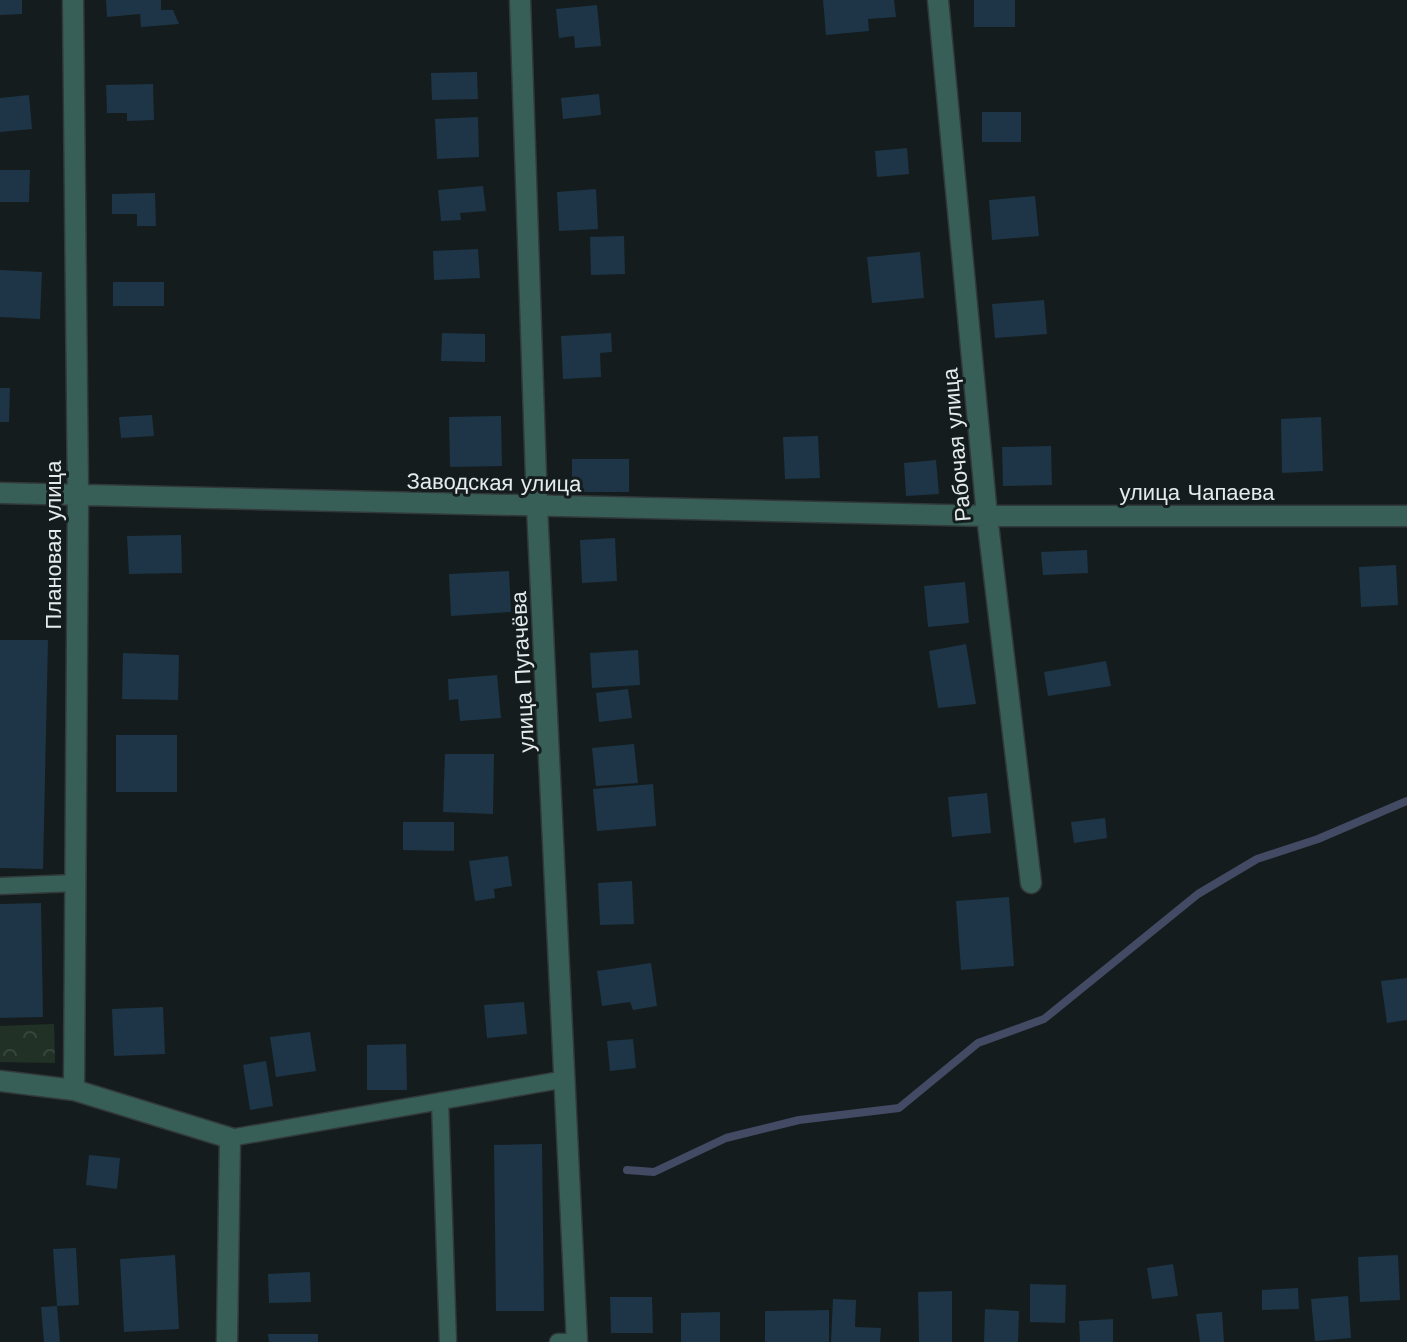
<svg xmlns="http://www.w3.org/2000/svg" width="1407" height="1342" viewBox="0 0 1407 1342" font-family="'Work Sans',sans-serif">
  <defs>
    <pattern id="park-crowns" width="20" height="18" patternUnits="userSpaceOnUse" patternTransform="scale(2)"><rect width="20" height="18" fill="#223125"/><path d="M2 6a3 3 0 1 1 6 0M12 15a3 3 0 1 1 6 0" fill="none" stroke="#37453a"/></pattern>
  </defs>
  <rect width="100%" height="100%" fill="#151c1e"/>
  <path fill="url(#park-crowns)" d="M54 1024 55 1063 0 1062V1026Z"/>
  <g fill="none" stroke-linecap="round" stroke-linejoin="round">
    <path stroke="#434a63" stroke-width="8" d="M627 1170 654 1172 726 1138 799 1120 899 1108 978 1043 1044 1019 1198 894 1257 859 1318 839 1407 801"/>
  </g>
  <path fill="#1d3546" d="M0 0H22V14L0 15Z
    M106 0H161V10H173L179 24 141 27 140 14 107 17Z
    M823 0H894L896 17 868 19 869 31 826 35Z
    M974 0H1015V27H974Z
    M597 5 601 46 575 48 574 36 559 38 556 9Z
    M477 72 478 99 432 100 431 73Z
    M153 84 154 120 127 121V113H107L106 85Z
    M599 94 601 115 563 119 561 98Z
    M29 95 32 129 0 132V98Z
    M982 112H1021V142H982Z
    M478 117 479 157 437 159 435 119Z
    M907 148 909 174 877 177 875 151Z
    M0 170H30L29 202H0Z
    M483 186 486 211 460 213 461 220 441 221 438 190Z
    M596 189 598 229 559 231 557 192Z
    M155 193 156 226H137V214H112V194Z
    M1035 196 1039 236 992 240 989 200Z
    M624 236 625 274 591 275 590 237Z
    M478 249 480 278 434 280 433 251Z
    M920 252 924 298 872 303 867 257Z
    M0 270 42 272 40 319 0 317Z
    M113 282H164V306H113Z
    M1044 300 1047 334 995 338 992 304Z
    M442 333 485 334V362L441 361Z
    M611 333 612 352 600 353 601 377 563 379 561 336Z
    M0 388H10L9 422H0Z
    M152 415 154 436 121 438 119 417Z
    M501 416 502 466 450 467 449 417Z
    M1321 417 1323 471 1282 473 1281 419Z
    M818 436 820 478 785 479 783 437Z
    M1051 446 1052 485 1003 486 1002 447Z
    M572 459H629V492H572Z
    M936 460 939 494 906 496 904 463Z
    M181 535 182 573 129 574 127 536Z
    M615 538 617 581 582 583 580 540Z
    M1087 550 1088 573 1043 575 1041 552Z
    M1396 565 1398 605 1361 607 1359 567Z
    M509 571 511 612 451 616 449 574Z
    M965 582 969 623 928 627 924 586Z
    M0 640H48L43 869 0 868Z
    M966 644 976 704 938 708 929 651Z
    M638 650 640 685 592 688 590 653Z
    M123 653 179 655 178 700 122 699Z
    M1106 661 1111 686 1048 696 1044 672Z
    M497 675 501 718 460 721 458 699 449 700 448 679Z
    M628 689 632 718 599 722 596 693Z
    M116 735H177V792H116Z
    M634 744 638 783 596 786 592 748Z
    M445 754H494L493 814 443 812Z
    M653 784 656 826 597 831 593 789Z
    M987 793 991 833 952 837 948 797Z
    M1105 818 1107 838 1074 843 1071 822Z
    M403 822H454V851L403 850Z
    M508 856 512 886 494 889 495 898 475 901 469 861Z
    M632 881 634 924 600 925 598 883Z
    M1009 897 1014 966 961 970 956 901Z
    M41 903 43 1017 0 1018V904Z
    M651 963 657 1006 633 1010 630 1002 602 1006 597 971Z
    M1407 978V1020L1387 1023 1381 981Z
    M524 1002 527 1034 487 1038 484 1005Z
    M163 1007 165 1054 114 1056 112 1009Z
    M310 1032 316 1071 276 1077 270 1037Z
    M633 1039 636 1068 610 1071 607 1041Z
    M406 1044 407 1090H367V1045Z
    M266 1061 273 1106 250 1110 243 1065Z
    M542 1144 544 1311H496L494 1145Z
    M89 1155 120 1158 117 1189 86 1185Z
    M76 1248 79 1305 57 1306 53 1249Z
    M175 1255 179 1329 124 1332 120 1259Z
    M1398 1255 1400 1300 1360 1302 1358 1257Z
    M1173 1264 1178 1296 1152 1299 1147 1268Z
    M310 1272 311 1302 269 1303 268 1274Z
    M1030 1284 1066 1285 1065 1323 1030 1322Z
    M1298 1288 1299 1309 1262 1310V1290Z
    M952 1291V1342H919L918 1292Z
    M1348 1296 1351 1338 1315 1341 1311 1299Z
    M610 1297H652L653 1333H611Z
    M833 1299 856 1300 855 1327 881 1328 880 1342H831Z
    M57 1306 60 1342H44L41 1307Z
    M985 1309 1019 1311 1018 1342H984Z
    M829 1310V1342H765V1311Z
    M720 1312V1342H681V1313Z
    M1222 1312 1224 1342H1200L1196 1314Z
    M1113 1319V1342H1080L1079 1321Z
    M268 1334H318V1342H269Z"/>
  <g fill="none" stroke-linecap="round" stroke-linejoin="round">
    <defs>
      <path id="service" d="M0 886 75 883
        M440 1101 448 1342
        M230 1138 566 1079
        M558 1342H577"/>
      <path id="minor" d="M73 0 78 496 74 1090
        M520 0 537 507 577 1342
        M938 0 987 516 1031 883
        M0 493 987 516H1407
        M0 1081 74 1090 230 1138 227 1342"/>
    </defs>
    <use href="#service" stroke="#32393b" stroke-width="19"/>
    <use href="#minor" stroke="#32393b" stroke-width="23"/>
    <use href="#service" stroke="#385f57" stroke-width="16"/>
    <use href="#minor" stroke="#385f57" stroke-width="20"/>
  </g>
  <g text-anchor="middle" stroke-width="6" stroke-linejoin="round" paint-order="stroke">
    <g font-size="22" fill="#e5eaeb" stroke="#151c1e">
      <text transform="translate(956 445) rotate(-95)" y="8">Рабочая улица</text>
      <text transform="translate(494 482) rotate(1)" y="8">Заводская улица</text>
      <text x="1197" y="500">улица Чапаева</text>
      <text transform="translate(53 545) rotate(-90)" y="8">Плановая улица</text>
      <text transform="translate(522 672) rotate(-93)" y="8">улица Пугачёва</text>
    </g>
  </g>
</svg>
